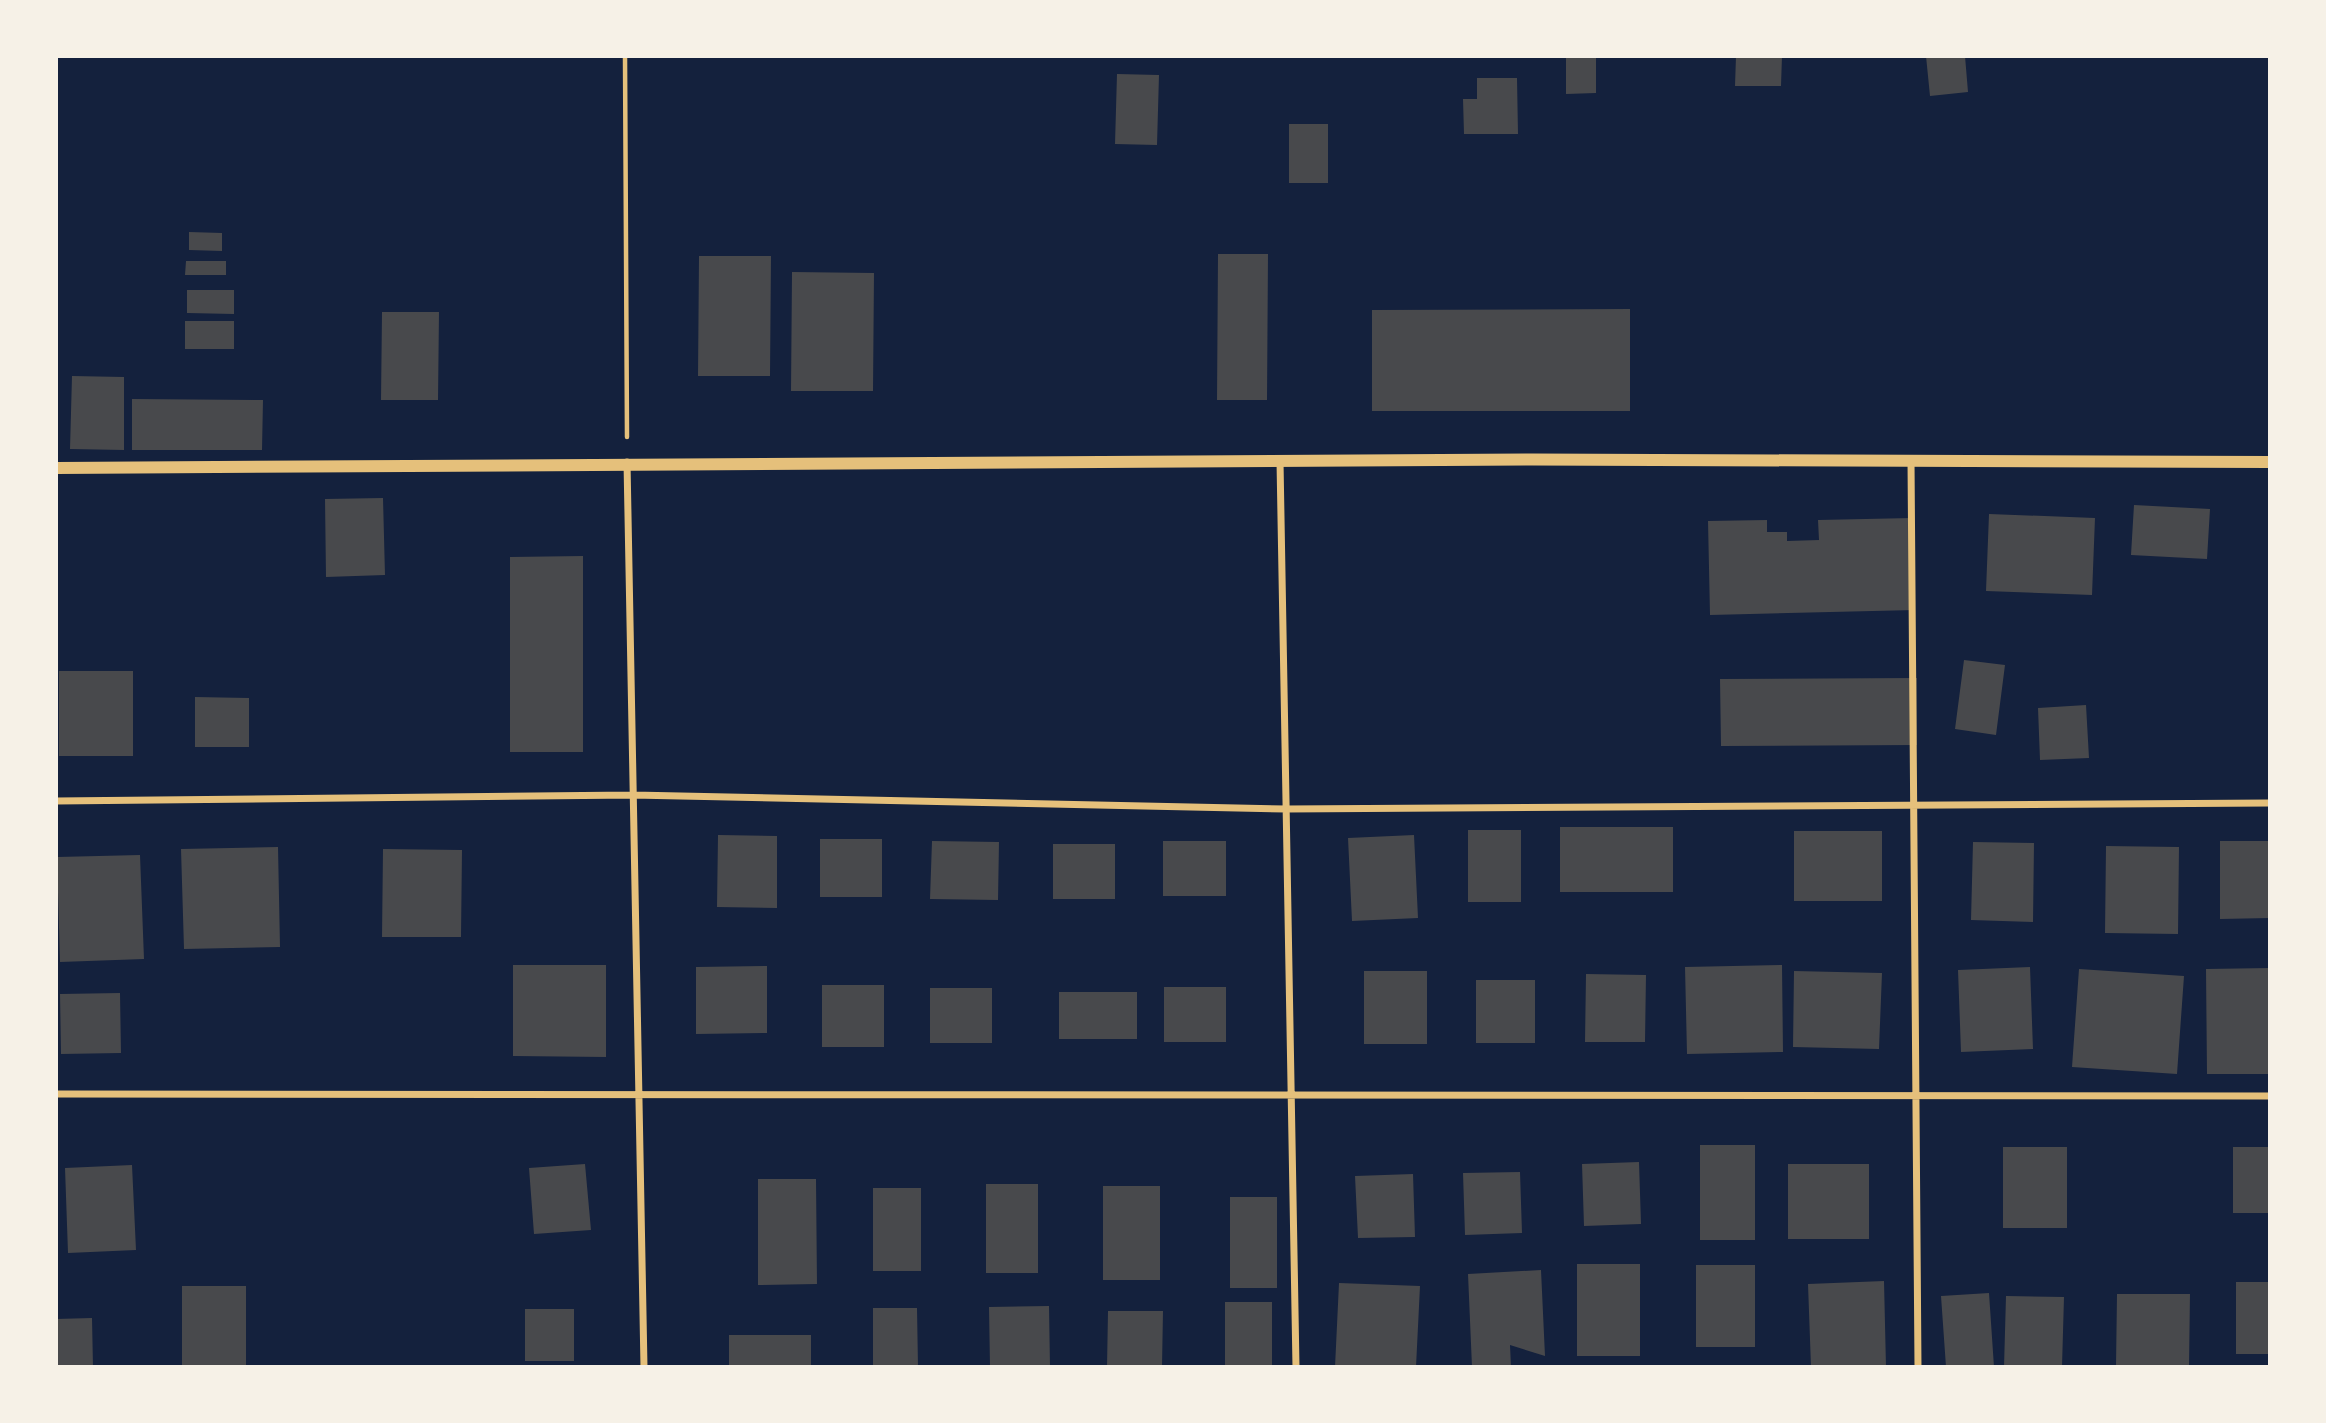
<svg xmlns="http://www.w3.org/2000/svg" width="2326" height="1423" viewBox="0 0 2326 1423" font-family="Cabin,sans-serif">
  <rect width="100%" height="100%" fill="#14213d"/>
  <path fill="#48494c" d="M1566 56H1596V93L1566 94Z
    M1736 56H1782L1781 86H1735Z
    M1926 56H1965L1968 92 1930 96Z
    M1117 74 1159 75 1157 145 1115 144Z
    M1477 78H1517L1518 134H1464L1463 99H1477Z
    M1289 124H1328V183H1289Z
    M189 232 222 233V251L189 250Z
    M1218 254H1268L1267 400H1217Z
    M699 256H771L770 376H698Z
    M186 261H226V275H185Z
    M792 272 874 273 873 391H791Z
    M187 290H234V314L187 313Z
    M1630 309V411H1372V310Z
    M382 312H439L438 400H381Z
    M185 321H234V349H185Z
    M72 376 124 377V450L70 449Z
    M132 399 263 400 262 450H132Z
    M383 498 385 575 326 577 325 499Z
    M2134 505 2210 509 2207 559 2131 555Z
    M1989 514 2095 518 2092 595 1986 591Z
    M1912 518 1915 610 1710 615 1708 521 1767 520V532H1787V541L1819 540 1818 520Z
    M583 556V752H510V557Z
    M1964 660 2005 665 1996 735 1955 729Z
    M59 671H133V756H59Z
    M1917 678V745L1721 746 1720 679Z
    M195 697 249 698V747H195Z
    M2086 705 2089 758 2040 760 2038 708Z
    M1560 827H1673V892H1560Z
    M1468 830H1521V902H1468Z
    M1794 831H1882V901H1794Z
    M718 835 777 836V908L717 907Z
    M1414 835 1418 918 1352 921 1348 838Z
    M820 839H882V897H820Z
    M932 841 999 842 998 900 930 899Z
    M1163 841H1226V896H1163Z
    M2220 841H2270V918L2220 919Z
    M1973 842 2034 843 2033 922 1971 920Z
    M1053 844H1115V899H1053Z
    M2106 846 2179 847 2178 934 2105 933Z
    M278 847 280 947 184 949 181 849Z
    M383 849 462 850 461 937H382Z
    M140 855 144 959 60 962 57 857Z
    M513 965H606V1057L513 1056Z
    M1782 965 1783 1052 1687 1054 1685 967Z
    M767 966V1033L696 1034V967Z
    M2030 967 2033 1049 1961 1052 1958 970Z
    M2270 968V1074H2207L2206 969Z
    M2079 969 2184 976 2177 1074 2072 1067Z
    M1364 971H1427V1044H1364Z
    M1794 971 1882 973 1879 1049 1793 1047Z
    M1586 974 1646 975 1645 1042H1585Z
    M1476 980H1535V1043H1476Z
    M822 985H884V1047H822Z
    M1164 987H1226V1042H1164Z
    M930 988H992V1043H930Z
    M1059 992H1137V1039H1059Z
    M120 993 121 1053 61 1054 60 994Z
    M1700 1145H1755V1240H1700Z
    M2003 1147H2067V1228H2003Z
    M2233 1147H2270V1213H2233Z
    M1639 1162 1641 1224 1584 1226 1582 1164Z
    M585 1164 591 1230 534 1234 529 1168Z
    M1788 1164H1869V1239H1788Z
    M132 1165 136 1250 68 1253 65 1168Z
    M1520 1172 1522 1233 1465 1235 1463 1173Z
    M1413 1174 1415 1237 1358 1238 1355 1176Z
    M758 1179H816L817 1284 758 1285Z
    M986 1184H1038V1273H986Z
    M1103 1186H1160V1280H1103Z
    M873 1188H921V1271H873Z
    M1230 1197H1277V1288H1230Z
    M1577 1264H1640V1356H1577Z
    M1696 1265H1755V1347H1696Z
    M1541 1270 1545 1356 1510 1345 1511 1367H1472L1468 1274Z
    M1884 1281 1886 1367H1811L1808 1284Z
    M2236 1282H2270V1354H2236Z
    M1339 1283 1420 1286 1416 1367H1335Z
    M182 1286H246V1367H182Z
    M1989 1293 1994 1367H1946L1941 1296Z
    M2117 1294H2190L2189 1367 2116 1366Z
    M2006 1296 2064 1297 2062 1367H2004Z
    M1225 1302H1272V1367H1225Z
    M1049 1306 1050 1367H990L989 1307Z
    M873 1308H917L918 1367H873Z
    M525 1309H574V1361H525Z
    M1108 1311H1163L1162 1367H1107Z
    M92 1318 93 1367H56V1319Z
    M729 1335H811V1367H729Z"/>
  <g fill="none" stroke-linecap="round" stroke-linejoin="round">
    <path stroke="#e5c07b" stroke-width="4.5" d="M625 56 627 437"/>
    <path stroke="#e5c07b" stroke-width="7" d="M1911 460 1918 1367
      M1280 461 1296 1367
      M627 462 644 1367
      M56 801 633 795 1286 809 2270 803
      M56 1094 2270 1096"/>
    <path stroke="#e5c07b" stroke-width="12" d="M56 468C794 460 1532 457 2270 462"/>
  </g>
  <rect width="2326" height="1423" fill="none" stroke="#f6f1e7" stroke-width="116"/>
</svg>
